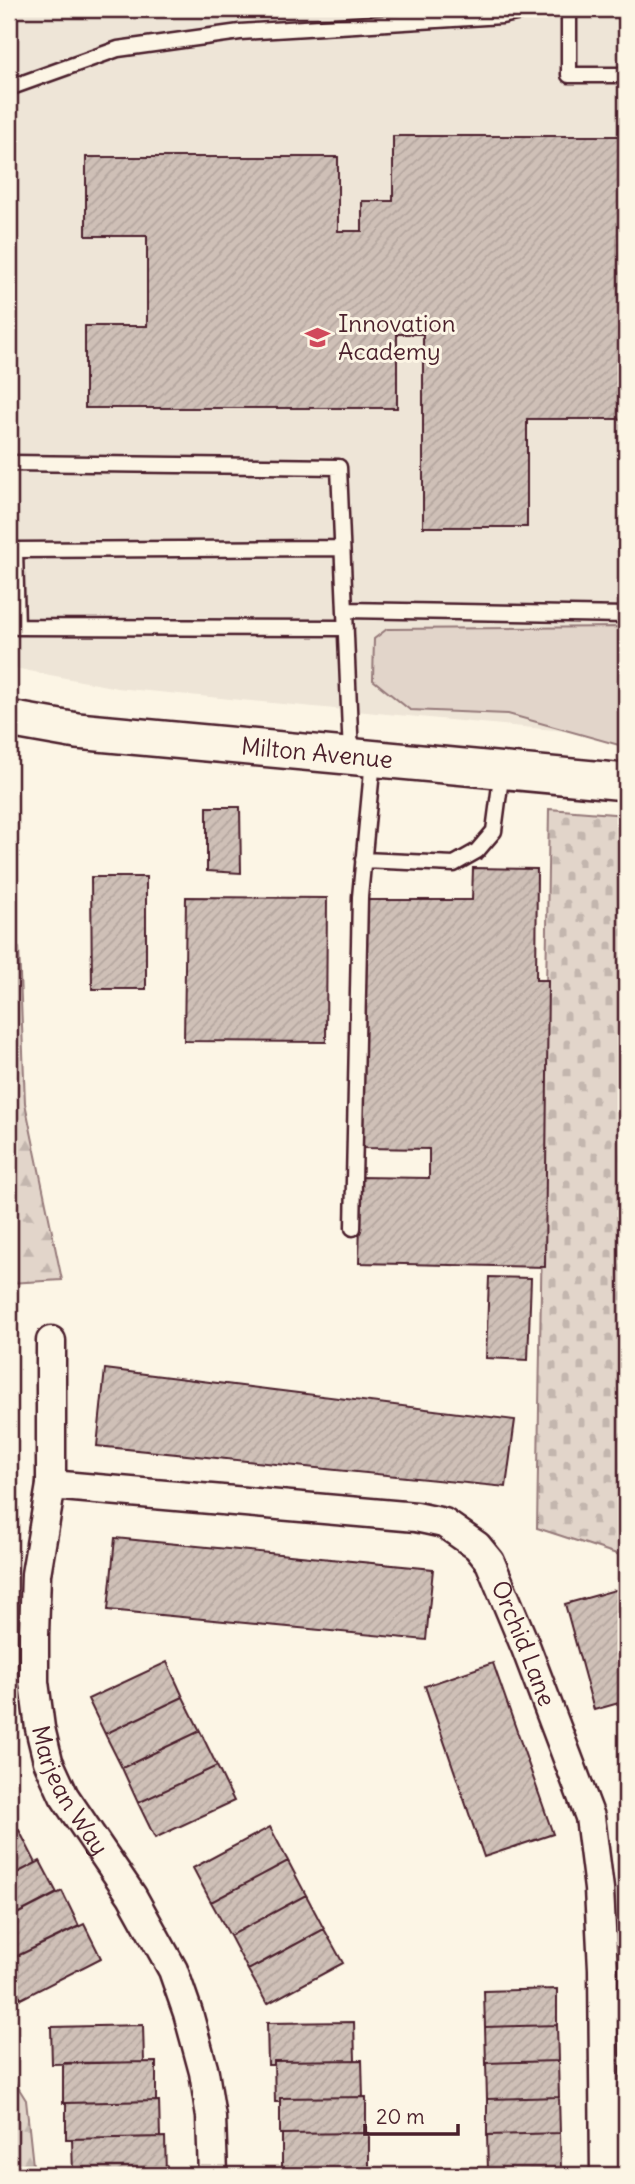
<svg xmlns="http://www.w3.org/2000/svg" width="635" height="2184" viewBox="0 0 635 2184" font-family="Delius,sans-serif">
  <defs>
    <pattern id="forest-firs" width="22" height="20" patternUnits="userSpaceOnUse" patternTransform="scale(1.75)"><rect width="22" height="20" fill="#e2d5ca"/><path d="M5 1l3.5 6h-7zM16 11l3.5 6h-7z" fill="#c3b6ae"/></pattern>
    <pattern id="cemetery-stones" width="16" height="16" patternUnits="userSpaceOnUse" patternTransform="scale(1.75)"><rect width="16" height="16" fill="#e2d5ca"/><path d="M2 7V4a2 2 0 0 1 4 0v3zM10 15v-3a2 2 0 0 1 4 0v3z" fill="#c3b6ae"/></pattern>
    <pattern id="building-hatch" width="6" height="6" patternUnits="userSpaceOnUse" patternTransform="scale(1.75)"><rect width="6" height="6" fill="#cfc0b7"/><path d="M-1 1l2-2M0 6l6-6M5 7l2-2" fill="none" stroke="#b3a59e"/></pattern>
  </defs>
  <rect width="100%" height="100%" fill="#fcf5e5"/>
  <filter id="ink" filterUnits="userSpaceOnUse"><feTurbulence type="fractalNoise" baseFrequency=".0143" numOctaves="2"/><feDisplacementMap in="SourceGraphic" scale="14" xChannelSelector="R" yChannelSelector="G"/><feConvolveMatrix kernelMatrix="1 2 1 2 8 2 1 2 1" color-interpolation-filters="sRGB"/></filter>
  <g filter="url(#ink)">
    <path fill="#eee5d7" d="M9 9H626V737L117 688 9 667Z"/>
    <path fill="#e2d5ca" stroke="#967a7a" stroke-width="2" d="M626 627V747L508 714 410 710 373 680 374 639 387 629Z"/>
    <path fill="url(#forest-firs)" stroke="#967a7a" stroke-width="2" d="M9 941 19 948 25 1103 62 1280 9 1283Z
      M9 2073 26 2100 34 2175H9Z"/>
    <path fill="url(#cemetery-stones)" stroke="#967a7a" stroke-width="2" d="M549 809 626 815V1557L537 1528Z"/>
    <path fill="url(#building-hatch)" stroke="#4a1f2b" stroke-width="2" d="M393 136H626V419H527V527H423V334H397V408H85V326H147V236H86V157H338V231H362V201H393Z
      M207 807H240L241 873 207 871Z
      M473 868 537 869 536 980H548L545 1267 359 1263 361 1177 429 1178V1149L362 1148 364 900H472Z
      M91 877H146V989H92Z
      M186 897 327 898 326 1042 184 1041Z
      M489 1277 531 1278 528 1360 486 1358Z
      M105 1369 515 1420 506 1487 97 1446Z
      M115 1538 433 1569 426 1640 108 1610Z
      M626 1587V1701L594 1710 565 1604Z
      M167 1662 183 1697 105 1734 88 1699Z
      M493 1663 553 1834 484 1857 425 1686Z
      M183 1697 200 1731 122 1768 105 1734Z
      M200 1731 217 1766 138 1803 122 1768Z
      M217 1766 234 1801 155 1838 138 1803Z
      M270 1827 288 1861 211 1902 193 1868Z
      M19 1830 36 1863 9 1877V1835Z
      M40 1861 57 1893 9 1918V1877Z
      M288 1861 306 1895 230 1936 211 1902Z
      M62 1891 79 1926 9 1960V1918Z
      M306 1895 324 1929 248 1970 230 1936Z
      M84 1924 101 1958 21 1999 9 1974V1960Z
      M324 1929 343 1963 267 2004 248 1970Z
      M557 1989V2025L485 2027 484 1991Z
      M354 2022 355 2060 274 2061V2065H268L267 2023Z
      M143 2025 144 2062 52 2064 51 2027Z
      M557 2025 558 2061 486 2063 485 2027Z
      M362 2060 363 2097 280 2098V2102H275L274 2061Z
      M558 2061 559 2097 487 2099 486 2063Z
      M156 2062V2101L63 2103V2063Z
      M366 2097V2133L280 2134V2098Z
      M559 2097 560 2133 487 2135V2099Z
      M159 2101 160 2137 66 2139V2103Z
      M369 2133V2169L282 2170V2134Z
      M560 2133 561 2169 488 2171 487 2135Z
      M165 2137 166 2174 73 2175 72 2139Z
      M366 2169V2175H280V2170H282Z
      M561 2169V2175H488V2171Z"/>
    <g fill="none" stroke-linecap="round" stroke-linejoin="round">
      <defs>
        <path id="service" d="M569 9V75H626
          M9 88 118 49 240 32 502 16 535 9
          M9 463 339 467 351 756
          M9 550H15L17 627 346 628
          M15 550 342 548
          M345 610 626 615
          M363 860 454 864 477 851 494 831 502 770
          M353 1228 360 897 373 760"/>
        <g id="minor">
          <path id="s1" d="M51 1341V1485L36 1574 34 1635V1682L40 1728 48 1761 64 1796 132 1896 173 1970 188 2013 204 2072 211 2117 213 2175"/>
          <path id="s2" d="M51 1485 416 1517 444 1523 477 1546 490 1562 526 1648 590 1817 599 1889 603 1969 605 2175"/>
        </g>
        <g id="tertiary">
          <path id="s3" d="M9 719 77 731 626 782"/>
        </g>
      </defs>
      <use href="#service" stroke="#4a1f2b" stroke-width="19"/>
      <use href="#minor" stroke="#4a1f2b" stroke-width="33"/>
      <use href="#tertiary" stroke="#4a1f2b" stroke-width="40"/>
      <use href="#service" stroke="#fcf5e5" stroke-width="14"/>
      <use href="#minor" stroke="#fcf5e5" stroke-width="28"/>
      <use href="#tertiary" stroke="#fcf5e5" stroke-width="35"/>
    </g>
  </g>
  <defs>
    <symbol id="school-bare" viewBox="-9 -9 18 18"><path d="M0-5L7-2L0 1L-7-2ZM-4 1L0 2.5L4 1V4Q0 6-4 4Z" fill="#d1495b" stroke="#fcf5e5" stroke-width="2.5" paint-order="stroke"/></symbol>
  </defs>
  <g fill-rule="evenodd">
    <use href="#school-bare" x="300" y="320" width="35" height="35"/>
  </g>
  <g text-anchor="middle" stroke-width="6" stroke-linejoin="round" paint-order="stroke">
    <g font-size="24" fill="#4a1f2b" stroke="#fcf5e5" text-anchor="start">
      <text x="338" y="332">Innovation<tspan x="338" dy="28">Academy</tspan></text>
    </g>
    <g font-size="24" fill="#4a1f2b" stroke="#fcf5e5">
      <text dy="8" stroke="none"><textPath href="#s3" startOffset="310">Milton Avenue</textPath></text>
      <text dy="8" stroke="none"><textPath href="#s2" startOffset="544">Orchid Lane</textPath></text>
      <text dy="8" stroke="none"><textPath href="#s1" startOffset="458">Marjean Way</textPath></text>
    </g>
  </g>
  <rect width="635" height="2184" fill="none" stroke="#fcf5e5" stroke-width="35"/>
  <rect x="18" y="18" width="600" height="2149" fill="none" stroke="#4a1f2b" stroke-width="2.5" filter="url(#ink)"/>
  <path d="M365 2124v10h93v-10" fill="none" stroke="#4a1f2b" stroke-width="3.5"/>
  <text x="376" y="2124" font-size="21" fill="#4a1f2b" stroke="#fcf5e5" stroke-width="5" paint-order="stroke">20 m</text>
</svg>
